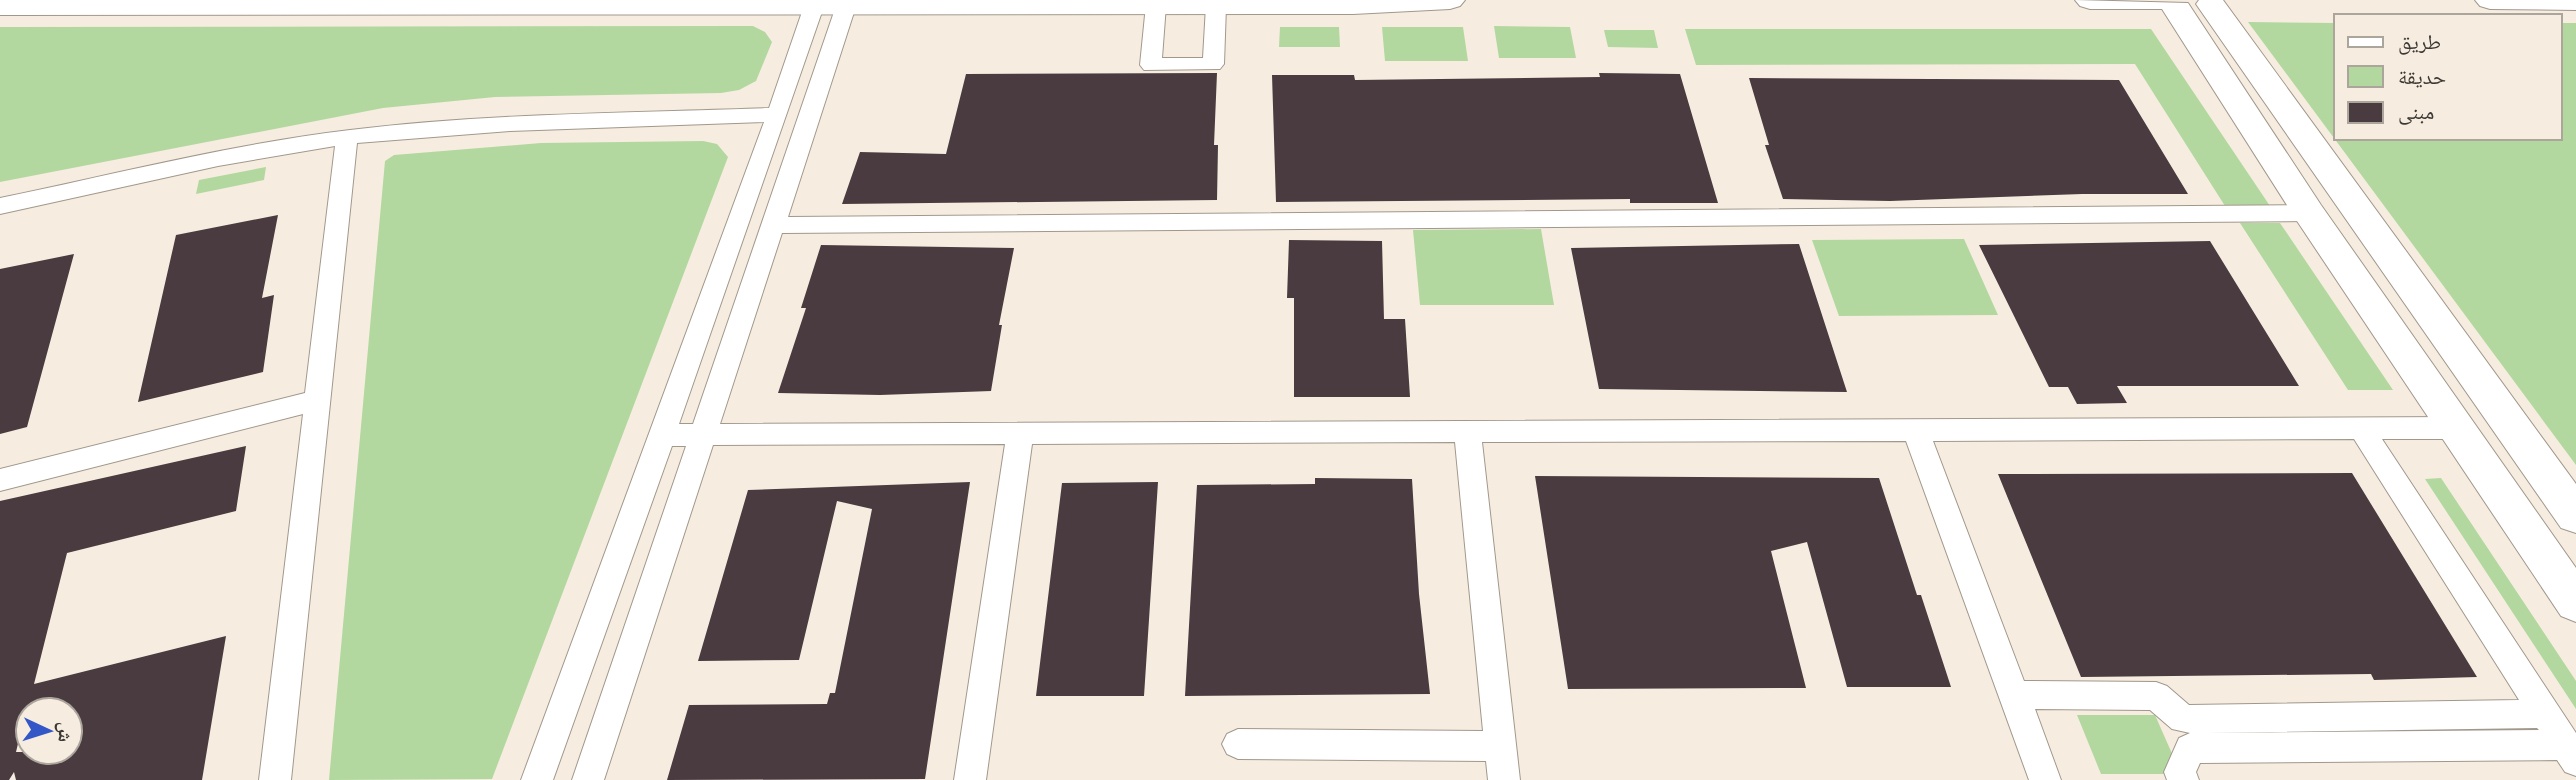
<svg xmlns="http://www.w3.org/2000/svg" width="2576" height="780" viewBox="0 0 2576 780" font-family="'Fira Sans Condensed','Noto Naskh Arabic',sans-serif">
  <rect width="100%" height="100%" fill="#f6ede0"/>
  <path fill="#b2d89f" d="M2248 22 2336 23V138H2560V23H2576V465Z
    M753 26 765 32 772 42 756 81 739 90 721 93 495 97 383 108 0 182V27Z
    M1494 26 1570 27 1576 58H1499Z
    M1280 27H1339L1340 47H1279Z
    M1382 27H1463L1468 61H1385Z
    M1685 29H2151L2270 206H2225L2135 64 1696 65Z
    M1604 30H1654L1658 48 1608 47Z
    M703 141 717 144 728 157 492 779 329 780 385 161 394 155 541 143Z
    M266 167 264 180 196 194 199 180Z
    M2240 223H2280L2393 390H2348Z
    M1541 229 1554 305H1420L1413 230Z
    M1964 239 1998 315 1839 316 1812 240Z
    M2441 478 2576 681V709L2425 479Z
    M2077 715H2155L2181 774H2101Z"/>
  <path fill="#493b40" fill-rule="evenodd" d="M1217 73 1214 145H1218L1217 200 842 204 860 152 946 154 966 74Z
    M1599 73 1680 74 1718 203H1630V199L1276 202 1272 75H1354L1355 80 1600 77Z
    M1749 78 2119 80 2188 194H2082L1890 201 1783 199 1765 145H1769Z
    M278 215 262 298 274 295 263 372 138 402 176 235Z
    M1289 240 1382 241 1384 319H1405L1410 397H1294V298H1287Z
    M2210 241 2299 386H2117L2127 403 2077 404 2068 387H2049L1979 245Z
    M1799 244 1847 392 1599 389 1571 248Z
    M821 245 1014 248 999 325H1002L991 391 880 395 778 393 806 308H801Z
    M74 254 27 427 0 434V269Z
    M246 446 236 511 67 553 34 684 226 636 202 780H16L14 772 9 780H0V501ZM26 710H70V752H16Z
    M2352 473 2477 677 2374 680 2371 674 2081 677 1998 474Z
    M1535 476 1879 478 1917 595H1921L1951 687H1847L1807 542 1771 551 1806 688 1568 689Z
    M1315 478 1412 479 1419 594 1430 694 1185 696 1197 485 1315 484Z
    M970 482 925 779 667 780 689 705 827 704 830 693H835L872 509 837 501 799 660 698 661 748 490Z
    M1158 482 1144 696H1036L1062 483Z"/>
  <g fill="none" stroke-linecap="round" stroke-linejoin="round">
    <defs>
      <path id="minor" d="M814 0 824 6 679 424H693L836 6 846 0 856 6 788 217 2309 205 2317 207 2321 213 2317 219 2309 221 782 233 720 424 2457 417 2466 421 2470 428 2466 435 2457 439H2382L2576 733V776L2565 772 2557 760 2200 763 2196 772 2199 780H2167L2164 772 2179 738 2190 733 2172 729 2150 710 2035 709 2061 780H2029L1906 441 1482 442 1520 780H1488L1486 761 1238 759 1227 754 1222 744 1227 734 1238 729 1483 731 1455 442 1032 444 986 780H954L1005 444 713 445 604 780H572L686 446H672L553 780H521L764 122 510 131 357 143 291 780H259L303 414 0 491V469L305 393 335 146 218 166 0 214V198C116 174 232 144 350 130 489 113 629 113 769 108L804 6ZM2354 439 2519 700 2189 705 2167 686 2156 682 2024 681 1933 441ZM2537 728 2539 730 2205 733Z
        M1160 0 1166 5 1162 58H1203L1206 6 1209 2H1223L1226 6 1224 64 1220 69 1144 70 1140 65 1146 5 1149 1Z"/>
      <path id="secondary" d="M0 0H1465L1460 6 1450 9 1353 14 0 15Z
        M2075 0 2188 3 2321 205 2576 568V622L2561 616 2297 221 2162 9H2090L2080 6Z
        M2199 0H2223L2576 484V533L2561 528 2196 4Z
        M2475 0H2576V10L2490 9 2480 6Z"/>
    </defs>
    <use href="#minor" stroke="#a1988c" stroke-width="2"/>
    <use href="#secondary" stroke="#a1988c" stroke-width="2"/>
    <use href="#minor" fill="#fff" fill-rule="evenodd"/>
    <use href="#secondary" fill="#fff" fill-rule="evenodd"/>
  </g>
  <rect x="2334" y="14" width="228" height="126" fill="#f6ede0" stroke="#aca59b" stroke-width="2"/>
  <rect x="2348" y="37" width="35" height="10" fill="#ffffff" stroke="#aca59b" stroke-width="2"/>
  <text x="2398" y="49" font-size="21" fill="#3c3934">طريق</text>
  <rect x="2348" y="66" width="35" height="21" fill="#b2d89f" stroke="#aca59b" stroke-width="2"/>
  <text x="2398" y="84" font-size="21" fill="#3c3934">حديقة</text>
  <rect x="2348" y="102" width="35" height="21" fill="#493b40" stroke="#aca59b" stroke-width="2"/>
  <text x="2398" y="119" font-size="21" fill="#3c3934">مبنى</text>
  <g transform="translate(49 731) rotate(94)"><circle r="33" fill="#f6ede0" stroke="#aca59b" stroke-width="2"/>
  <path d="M0-5L12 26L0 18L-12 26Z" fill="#3457c7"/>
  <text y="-10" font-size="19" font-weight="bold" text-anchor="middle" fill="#3c3934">ش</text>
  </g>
</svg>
